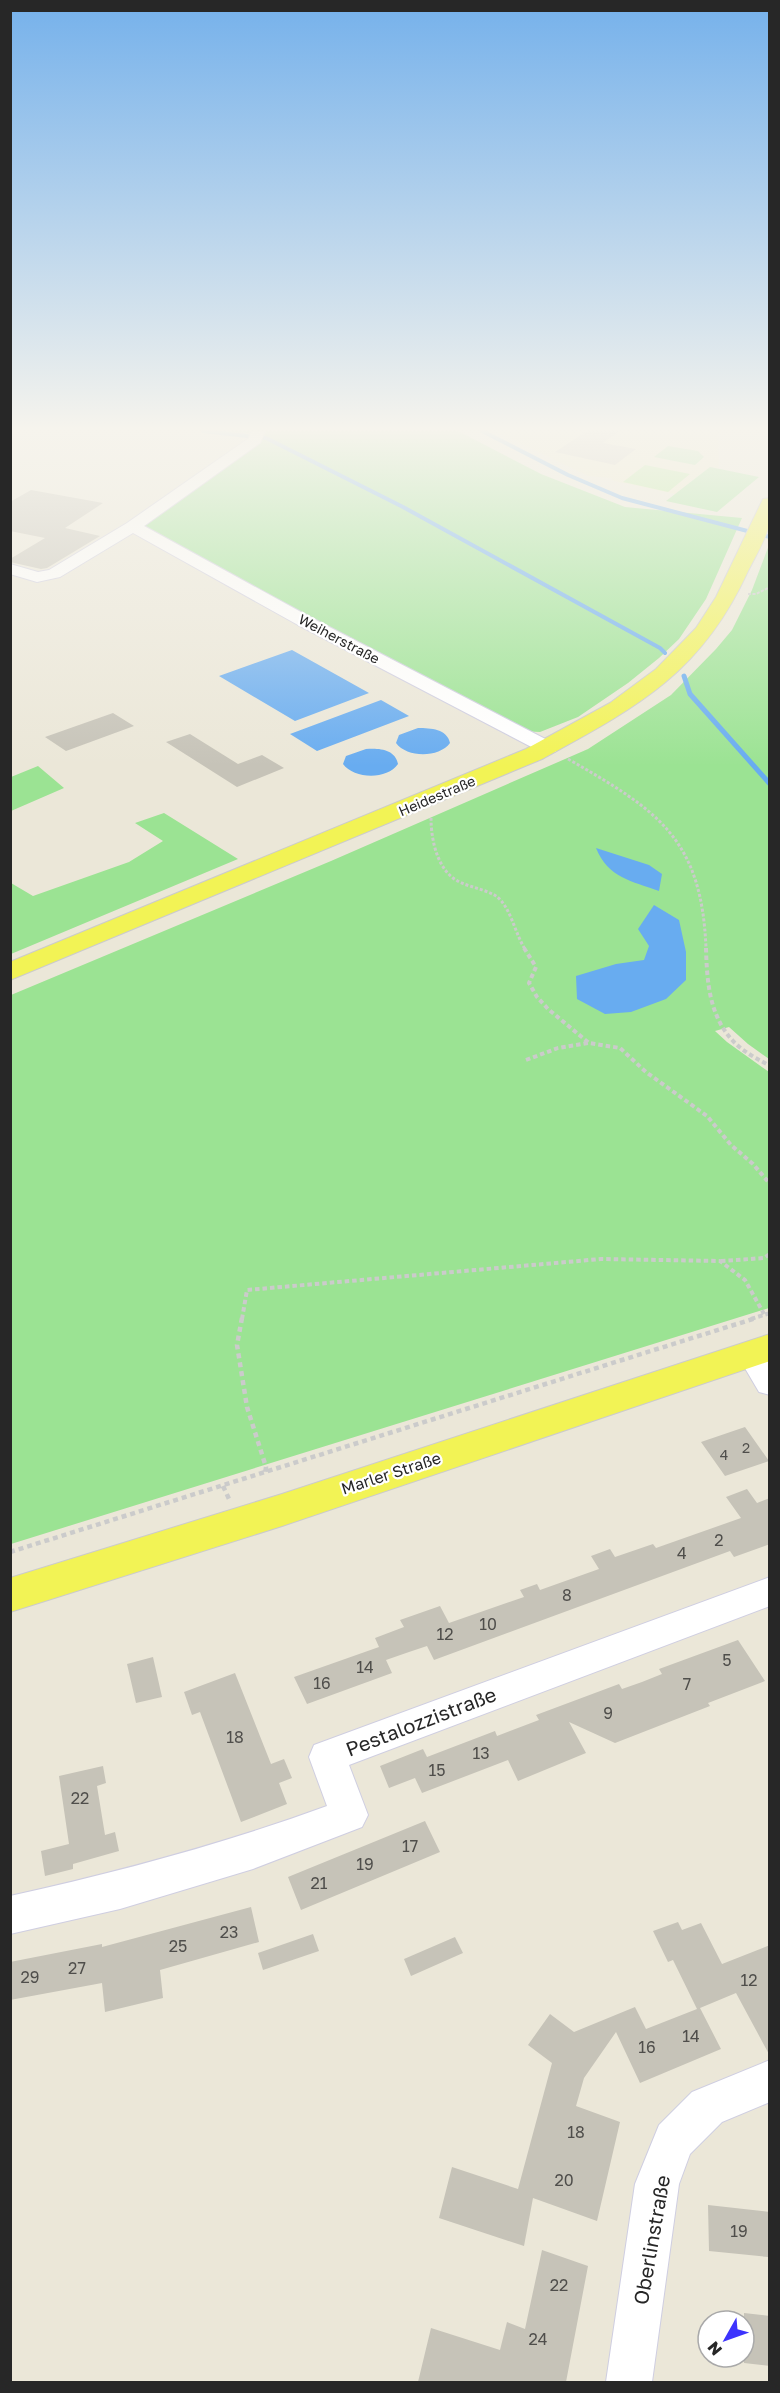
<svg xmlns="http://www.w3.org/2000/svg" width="780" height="2393" viewBox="0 0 780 2393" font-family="'Golos Text',sans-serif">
  <rect width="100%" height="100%" fill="#ebe7d8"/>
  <path fill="#edeac7" d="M495 431H718L719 468 710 467 675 494 614 481 611 478 588 476Z"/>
  <path fill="#9be393" d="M225 431H458L541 474 625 507 742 518 706 599 679 639 659 658 628 683 578 717 540 732 520 731 138 527 257 434Z
    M668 446 698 451 704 457 695 465 654 457Z
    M710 467 759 477 717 512 666 501Z
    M769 545V1059L748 1044 729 1027 715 1031 727 1042 769 1072V1308L11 1544V995L331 861 588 749 671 695 716 649 732 630 752 590Z
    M38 766 64 788 11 811V777Z
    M164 813 238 859 11 954V883L33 896 129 862 163 841 135 823Z"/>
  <path fill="#adeb8e" d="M645 465 690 474 668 492 623 482Z"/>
  <path fill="#68acf0" d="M292 650 369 693 295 721 219 676Z
    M381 700 409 716 317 751 290 734Z
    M418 728C431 728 447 729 450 743 439 758 407 758 396 743L399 735Z
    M366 749C379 748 395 749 398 764 387 780 354 779 343 764L346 756Z
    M596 848 649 865 662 874 659 891C632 881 608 878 596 848Z
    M654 905 679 920 686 952V980L666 999 631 1012 605 1014 577 999 576 976 616 964 644 960 649 946 638 929Z"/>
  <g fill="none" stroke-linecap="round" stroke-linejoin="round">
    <path stroke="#68acf0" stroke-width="4" d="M203 431 266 438 403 507 660 648 665 653
      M482 431 568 475 622 498 770 537"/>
    <path stroke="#68acf0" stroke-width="5" d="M684 676 690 694 770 784"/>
  </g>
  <path fill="#c6c3b8" d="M587 431H619L603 443 636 449 615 465 555 452Z
    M31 490 103 503 65 528 100 536 47 568 41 569 10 562V559L45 538 10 531V502Z
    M113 713 134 726 66 751 45 737Z
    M190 734 238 764 262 755 284 768 237 787 166 742Z
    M745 1427 769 1461 725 1476 701 1442Z
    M747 1489 757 1503 770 1498V1544L734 1557 730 1551 434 1660 427 1646 409 1652 386 1660 392 1673 307 1704 294 1677 379 1647 375 1638 404 1627 400 1620 440 1606 449 1623 524 1597 520 1590 537 1584 540 1590 599 1569 591 1556 610 1549 615 1557 653 1544 656 1548 741 1518 726 1497Z
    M738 1640 765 1681 708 1703 710 1706 615 1743 569 1722 586 1753 518 1781 508 1760 422 1793 415 1778 389 1788 380 1766 423 1749 427 1757 495 1731 497 1736 539 1720 536 1715 619 1684 622 1689 642 1682 662 1674 659 1669Z
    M153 1657 162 1697 136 1703 127 1664Z
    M235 1673 271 1764 284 1759 292 1778 279 1783 287 1804 241 1822 200 1712 192 1715 184 1692Z
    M103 1766 106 1783 97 1786 105 1835 115 1832 119 1851 73 1864V1869L45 1876 41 1851 69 1844 59 1776Z
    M425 1821 440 1852 301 1910 288 1877Z
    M251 1907 259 1942 160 1970 163 1998 105 2012 102 1983 10 2000V1962L102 1944V1947Z
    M678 1922 682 1930 701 1923 722 1964 770 1945V2056L736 1993 700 2008 721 2049 640 2083 616 2032 584 2078 576 2106 620 2122 597 2221 533 2198 524 2246 439 2218 452 2167 518 2189 552 2063 528 2045 550 2014 574 2032 635 2007 646 2029 697 2009 673 1960 668 1962 653 1931Z
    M313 1934 319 1951 263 1970 258 1953Z
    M455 1937 463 1953 411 1976 404 1959Z
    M708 2205 770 2212 768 2257 709 2251Z
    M542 2250 588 2266 566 2382H418L431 2328 500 2350 507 2322 525 2329Z
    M744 2313 770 2316V2366L744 2363Z"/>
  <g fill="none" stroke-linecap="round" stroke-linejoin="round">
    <defs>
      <path id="minor" d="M251 431H265L260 443 144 526 310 617 555 744 558 748 555 752H541L298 625 133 533 60 577 37 582 10 574V564L38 572 49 570 127 523 249 438Z
        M751 1342 761 1345 770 1358V1395L759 1392 736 1353 741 1345Z
        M770 1577V1606L349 1765 368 1815 362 1827 253 1869 120 1909 10 1934V1896C118 1872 223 1844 327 1806L309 1757 314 1745Z
        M770 2060V2102L722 2122 690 2154 679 2184 652 2382H606L635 2184 659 2125 692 2092Z"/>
      <path id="major" d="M770 498C770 506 771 517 769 525 765 541 755 557 748 571 701 674 637 707 542 759L10 980V962L526 749 610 703 656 669 696 628 716 597 761 503 763 499Z
        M770 1334V1361L282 1526 10 1612V1578L282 1494Z"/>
    </defs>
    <use href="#minor" stroke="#cfcee1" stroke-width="2"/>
    <use href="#major" stroke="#cbcbcb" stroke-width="2"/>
    <path stroke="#cbcbcb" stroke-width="2" stroke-dasharray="3 1.5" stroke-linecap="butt" d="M748 594H756L770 587"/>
    <path stroke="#cbcbcb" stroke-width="3" stroke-dasharray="3 2" stroke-linecap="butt" d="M568 759C657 810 702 838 706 949
      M431 818C431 837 436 865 453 878 465 887 483 888 496 896 511 907 515 934 525 949"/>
    <path stroke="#cbcbcb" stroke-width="4" stroke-dasharray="4.5 3" stroke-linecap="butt" d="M524 948 536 967 529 983 537 997 548 1009 589 1043 620 1048 646 1072 707 1116 731 1145 753 1164 770 1184
      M706 948C707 982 709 1017 735 1043 745 1053 758 1059 770 1066
      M526 1060 558 1048 588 1043
      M721 1261 764 1258 770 1254
      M242 1319 247 1290 601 1259 720 1261 745 1280 764 1314
      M751 1319 770 1313"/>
    <path stroke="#cbcbcb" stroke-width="4.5" stroke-dasharray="5 4" stroke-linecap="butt" d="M242 1318 237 1345 247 1407 266 1467 265 1474
      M223 1486 229 1499
      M10 1552 756 1318"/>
    <use href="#minor" fill="#fff" fill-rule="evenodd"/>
    <use href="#major" fill="#f2f355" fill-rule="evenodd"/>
  </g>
  <linearGradient id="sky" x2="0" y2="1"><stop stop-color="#75b1eb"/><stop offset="0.56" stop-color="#f6f4ed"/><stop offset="1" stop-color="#f6f4ed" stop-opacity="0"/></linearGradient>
  <rect width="780" height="766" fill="url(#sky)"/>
  <g text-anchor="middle" stroke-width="4.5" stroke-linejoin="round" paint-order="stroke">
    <g font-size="14" fill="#272727" stroke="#fff">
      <text transform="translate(339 639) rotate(28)" y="5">Weiherstraße</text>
      <text transform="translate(437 796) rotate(-23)" y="5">Heidestraße</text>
    </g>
    <g font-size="14" fill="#4f4e4b">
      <text x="746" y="1453">2</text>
      <text x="724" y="1460">4</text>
    </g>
    <g font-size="16" fill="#272727" stroke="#fff">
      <text transform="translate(391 1473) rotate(-18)" y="6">Marler Straße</text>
    </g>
    <g font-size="16" fill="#4f4e4b">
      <text x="719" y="1546">2</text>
      <text x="682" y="1559">4</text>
      <text x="567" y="1601">8</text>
      <text x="488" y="1630">10</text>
      <text x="445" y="1640">12</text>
      <text x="727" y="1666">5</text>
      <text x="365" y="1673">14</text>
      <text x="322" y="1689">16</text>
      <text x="687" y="1690">7</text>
      <text x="608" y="1719">9</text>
      <text x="235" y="1743">18</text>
      <text x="481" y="1759">13</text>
      <text x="437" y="1776">15</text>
      <text x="80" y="1804">22</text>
      <text x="410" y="1852">17</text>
      <text x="365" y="1870">19</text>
      <text x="319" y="1889">21</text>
      <text x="229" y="1938">23</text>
      <text x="178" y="1952">25</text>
      <text x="77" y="1974">27</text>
      <text x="30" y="1983">29</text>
      <text x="749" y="1986">12</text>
      <text x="691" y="2042">14</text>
      <text x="647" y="2053">16</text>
      <text x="576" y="2138">18</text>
      <text x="564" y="2186">20</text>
      <text x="739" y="2237">19</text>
      <text x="559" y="2291">22</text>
      <text x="538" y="2345">24</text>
    </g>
    <g font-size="20" fill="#272727" stroke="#fff">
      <text transform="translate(421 1722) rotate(-21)" y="7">Pestalozzistraße</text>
      <text transform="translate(652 2240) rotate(-80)" y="7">Oberlinstraße</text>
    </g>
  </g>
  <rect width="780" height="2393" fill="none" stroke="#272727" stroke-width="24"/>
  <g transform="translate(726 2339) rotate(230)"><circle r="28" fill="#ffffff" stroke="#a9a9a9" stroke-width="1.5"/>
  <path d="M0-4.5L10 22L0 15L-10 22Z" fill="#3d33fd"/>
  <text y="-9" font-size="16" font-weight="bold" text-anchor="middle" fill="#272727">N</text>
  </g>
</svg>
